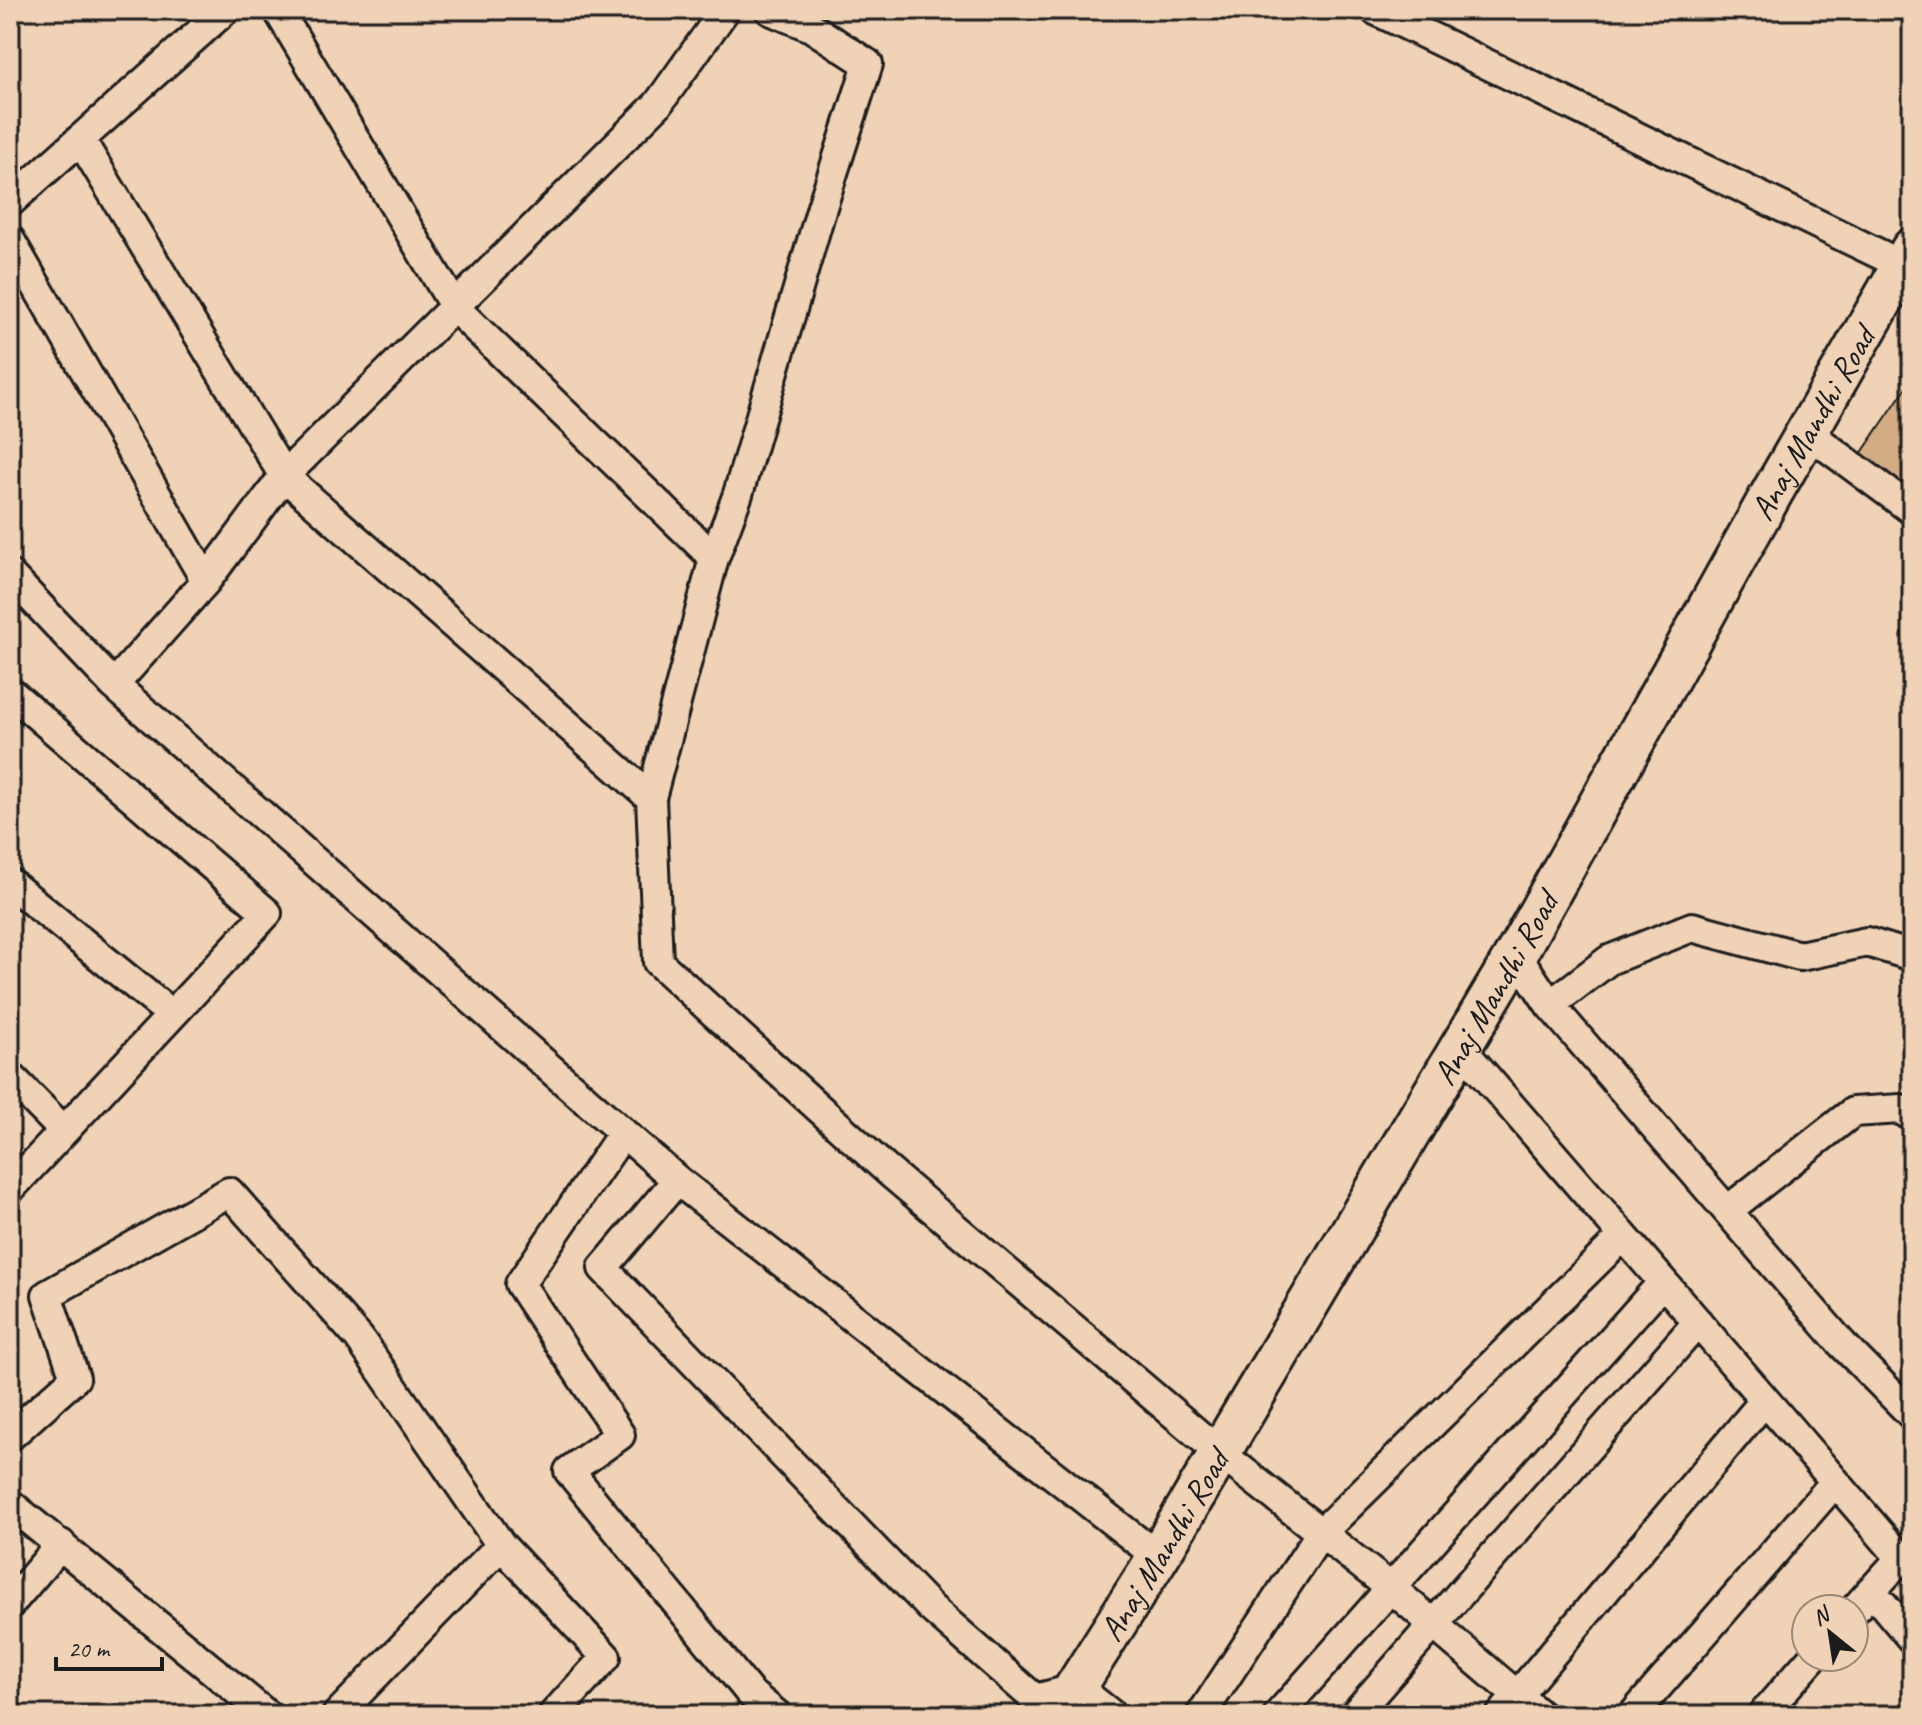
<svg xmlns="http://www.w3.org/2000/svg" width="1922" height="1725" viewBox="0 0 1922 1725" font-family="Caveat,sans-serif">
  <rect width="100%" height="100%" fill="#f0d2b6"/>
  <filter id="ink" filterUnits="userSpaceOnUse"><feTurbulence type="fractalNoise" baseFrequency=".0125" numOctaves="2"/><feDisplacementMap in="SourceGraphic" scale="16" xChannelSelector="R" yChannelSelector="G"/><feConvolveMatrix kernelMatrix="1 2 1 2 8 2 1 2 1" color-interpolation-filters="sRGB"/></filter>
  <g filter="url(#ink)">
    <path fill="#d3ac84" stroke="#1c1c1c" stroke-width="2" d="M1912 379V493L1859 457Z"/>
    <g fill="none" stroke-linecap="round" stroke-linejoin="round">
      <defs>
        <path id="street" d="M278 10 456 309 714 558
          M770 10 811 27 868 64 822 207 738 494 714 558 651 798 658 962 887 1170 1220 1453 1391 1588 1540 1715
          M1375 10 1902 265
          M80 139 284 476 651 798
          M10 202 225 10
          M10 240 206 581
          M1808 433 1912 510
          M10 575 114 685 206 581 284 476 658 104 725 10
          M114 685 677 1180 603 1268 931 1608 1035 1699 1078 1688 1112 1715
          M10 692 267 913 10 1189
          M10 883 172 1015
          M1516 954 1550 1005 1609 960 1692 927 1800 956 1867 942 1912 956
          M1550 1005 1842 1344 1912 1415
          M1460 1047 1765 1400 1501 1715
          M10 1076 64 1131
          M623 1133 520 1284 620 1435 569 1471 750 1693 777 1715
          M677 1180 1158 1557
          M1728 1210 1853 1112 1901 1109 1912 1117
          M1765 1400 1901 1558 1854 1610
          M10 1436 75 1378 47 1295 229 1192 359 1338 501 1545 337 1715
          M10 1504 267 1715
          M501 1545 606 1657 553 1715
          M1871 1590 1912 1639
          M10 1604 61 1544
          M1201 1715 1320 1534 1623 1236
          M1278 1715 1663 1282
          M1354 1715 1698 1322
          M1633 1715 1835 1482
          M1762 1715 1813 1657"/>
        <g id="secondary">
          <path id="s1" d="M1058 1715 1158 1557 1516 954 1773 491 1912 249"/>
        </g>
      </defs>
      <use href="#street" stroke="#1c1c1c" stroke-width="34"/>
      <use href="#secondary" stroke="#1c1c1c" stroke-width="46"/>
      <use href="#street" stroke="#f0d2b6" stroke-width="28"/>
      <use href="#secondary" stroke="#f0d2b6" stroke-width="40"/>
    </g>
  </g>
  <g text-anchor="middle" stroke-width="6" stroke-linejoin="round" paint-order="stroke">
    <g font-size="34" fill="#1c1c1c" stroke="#f0d2b6">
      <text dy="12" stroke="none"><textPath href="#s1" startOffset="1496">Anaj Mandhi Road</textPath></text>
      <text dy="12" stroke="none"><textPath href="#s1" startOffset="848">Anaj Mandhi Road</textPath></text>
      <text dy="12" stroke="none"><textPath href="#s1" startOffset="200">Anaj Mandhi Road</textPath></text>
    </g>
  </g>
  <rect width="1922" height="1725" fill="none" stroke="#f0d2b6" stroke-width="40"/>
  <rect x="20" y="20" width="1882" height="1685" fill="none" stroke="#1c1c1c" stroke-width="3" filter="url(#ink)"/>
  <g transform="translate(1830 1633) rotate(330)"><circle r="38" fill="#f0d2b6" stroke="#9b8978" stroke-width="2"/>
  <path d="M0-6L14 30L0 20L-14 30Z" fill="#1c1c1c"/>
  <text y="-12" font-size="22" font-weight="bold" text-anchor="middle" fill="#1c1c1c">N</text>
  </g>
  <path d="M56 1657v12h106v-12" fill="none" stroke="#1c1c1c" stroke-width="4"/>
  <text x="68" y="1657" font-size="24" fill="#1c1c1c" stroke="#f0d2b6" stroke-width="6" paint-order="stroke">20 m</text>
</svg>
